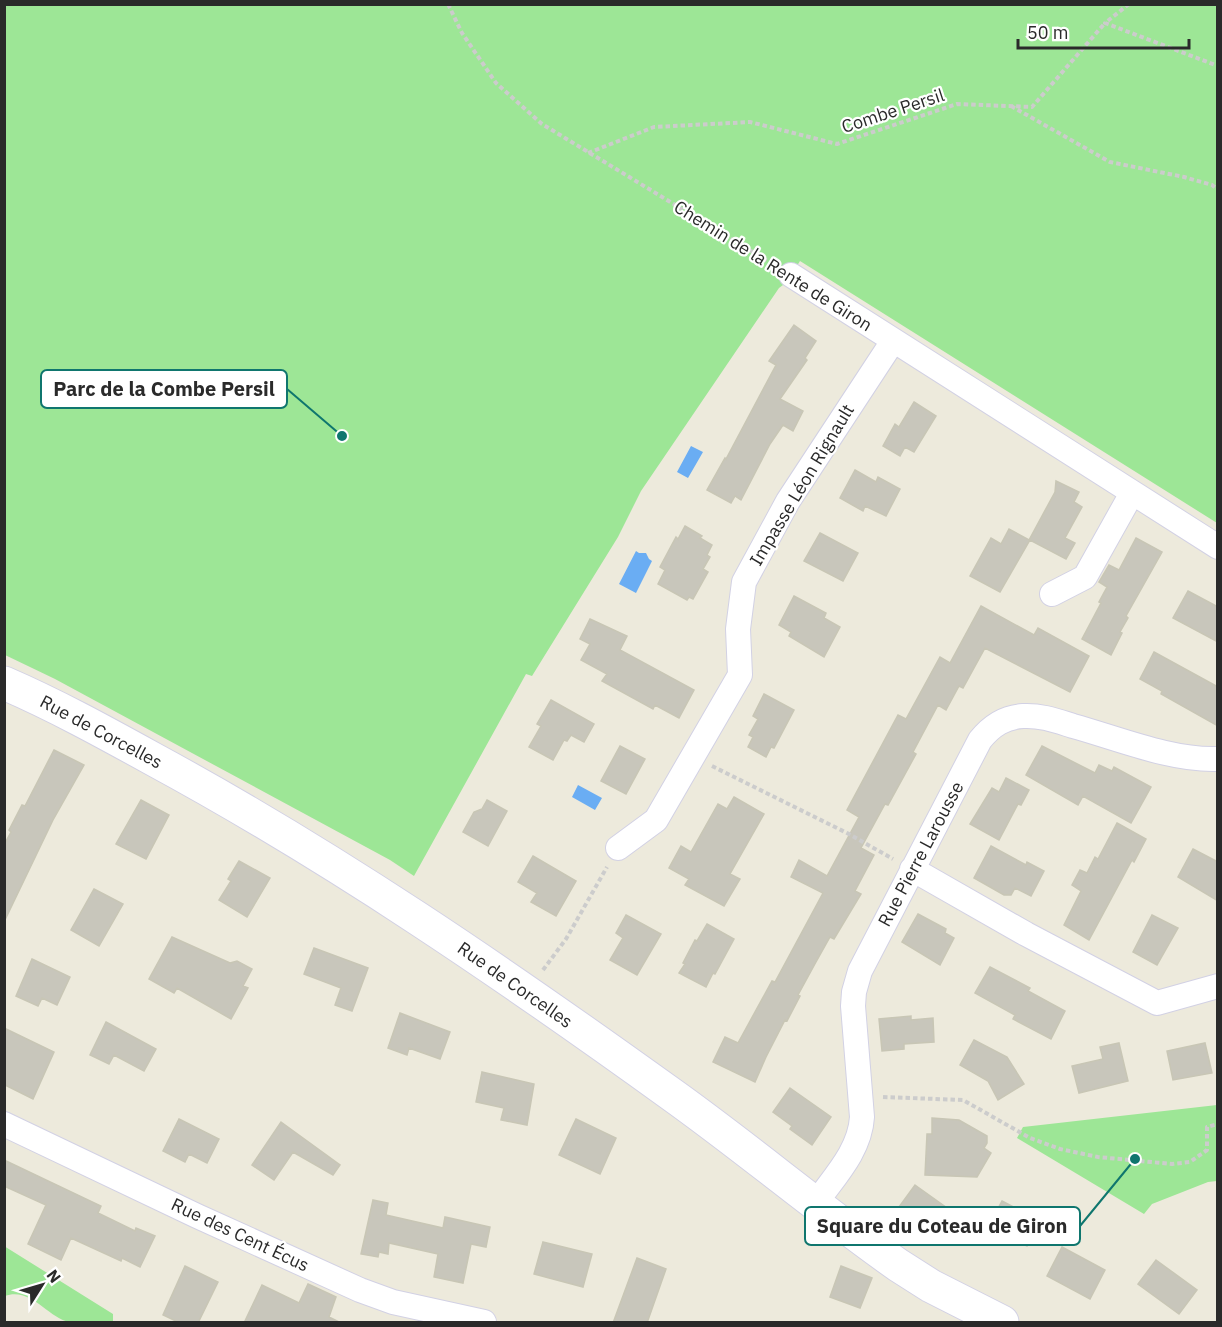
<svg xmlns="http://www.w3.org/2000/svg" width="1222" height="1327" viewBox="0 0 1222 1327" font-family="'IBM Plex Sans',sans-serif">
  <rect width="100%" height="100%" fill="#edeadc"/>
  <path fill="#9de696" d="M5 5H1217V523L800 261 787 282 779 288 641 491 618 537 532 676 526 674 414 876 390 860 55 679 5 655Z
    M1217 1105V1181L1208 1182 1152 1204 1144 1214 1017 1138 1023 1127Z
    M4 1246 113 1314V1322C99 1323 82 1325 69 1322 48 1318 31 1287 5 1296Z"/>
  <path fill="#6aadf3" d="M691 446 703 452 688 478 677 472Z
    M636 551 639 553H646L649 559 652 561 636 593 619 584Z
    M578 785 602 798 595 810 572 797Z"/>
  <path fill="#c8c6bb" stroke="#c8c6b5" stroke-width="1.5" d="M794 325 816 341 805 358 807 360 780 399 803 411 793 431 783 425 770 444 741 500 735 496 731 503 707 490 725 458 726 459 776 365 769 361Z
    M914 402 936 416 914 452 905 447 900 456 883 446 895 424 899 427Z
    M855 470 876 482 878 477 900 489 886 516 865 506 863 511 840 498Z
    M1056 481 1079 492 1074 502 1082 507 1065 538 1075 543 1066 559 1030 540 1000 592 970 576 991 538 1001 544 1009 529 1029 540 1055 492Z
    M685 526 702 536 700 538 712 545 707 555 710 557 703 569 708 572 693 599 689 597 687 600 658 584 665 570 660 567 676 537 678 539Z
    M820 533 858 553 843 581 804 561Z
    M1136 538 1162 552 1126 616 1128 618 1120 632 1122 633 1111 655 1082 639 1101 603 1099 602 1107 587 1099 582 1109 565 1119 570Z
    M1188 591 1218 607V642L1173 618Z
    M794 596 826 613 824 618 840 627 824 657 789 636 791 632 779 625Z
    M981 606 1034 635 1038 628 1089 656 1070 692 985 648 963 688 959 686 946 710 938 705 913 752 916 754 888 805 885 804 861 848 874 855 855 891 861 894 834 939 830 937 816 962 798 995 800 996 787 1021 785 1020 766 1057 755 1082 713 1062 725 1037 738 1043 772 981 775 982 823 893 791 877 799 860 827 876 859 817 847 810 898 715 906 719 940 657 950 663Z
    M590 619 627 636 620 650 694 690 679 718 655 705 653 709 602 681 607 674 581 660 590 644 580 639Z
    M1154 652 1218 687V726L1161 694 1162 691 1140 679Z
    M764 694 794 710 774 748 771 747 766 757 748 747 753 737 749 735 758 719 753 716Z
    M551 700 594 724 584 742 571 735 567 741 564 740 553 760 529 747 541 726 537 724Z
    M620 746 645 759 626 794 601 781Z
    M1042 746 1095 773 1099 765 1112 771 1114 767 1151 787 1131 823 1083 796 1078 805 1026 775Z
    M54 750 84 765 53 820 4 922V845L11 832 9 830 22 805 25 806Z
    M1006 778 1029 790 1021 805 1018 804 999 840 970 824 992 788 999 792Z
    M734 797 764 814 730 874 740 879 724 906 685 885 689 879 669 868 681 846 691 852 718 804 727 809Z
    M141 800 169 815 146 859 116 844Z
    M487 800 507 811 488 846 463 832 474 812 482 809Z
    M1117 823 1146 839 1134 862 1132 860 1089 940 1064 925 1081 891 1072 885 1080 870 1087 873 1095 857 1098 859Z
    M991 846 1026 865 1027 862 1044 871 1031 896 1015 888 1011 895H1004L974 878Z
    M1193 849 1218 862V901L1178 877Z
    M533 856 576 881 556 916 531 902 537 893 518 882Z
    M239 861 270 878 247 917 219 900 231 881 228 879Z
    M94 889 123 904 99 946 71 930Z
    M918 914 946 929 945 933 954 938 940 965 902 942Z
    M626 915 661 934 637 975 610 960 623 938 616 933Z
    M1152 915 1178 928 1157 965 1133 952Z
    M707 924 734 939 715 974 713 973 706 987 679 973 685 964 683 963 695 940 697 941Z
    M172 937 230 963 237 961 252 969 243 986 248 988 231 1019 177 988 174 993 149 979Z
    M314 948 368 968 352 1011 335 1005 341 988 304 974Z
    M32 959 70 977 57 1005 42 998 38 1006 16 996Z
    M990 967 1030 988 1028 991 1065 1011 1051 1039 1013 1019 1015 1015 975 993Z
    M400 1013 450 1032 440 1059 409 1048 407 1055 388 1048Z
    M911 1016V1020L933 1018 934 1042 904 1044V1049L882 1051 879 1019Z
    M106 1022 156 1049 144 1071 114 1055 109 1064 90 1055Z
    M4 1028 54 1052 33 1099 5 1085Z
    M974 1040 1007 1057 1024 1084 998 1100 988 1081 960 1065Z
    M1119 1043 1128 1081 1079 1093 1072 1066 1103 1059 1100 1047Z
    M1205 1043 1212 1073 1173 1080 1167 1051Z
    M482 1072 534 1084 527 1125 501 1120 504 1108 476 1102Z
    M790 1088 831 1117 812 1145 790 1129 792 1126 773 1112Z
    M932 1118 959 1120 987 1136V1143L984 1148 991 1153 977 1177 925 1175 927 1134H932Z
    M179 1119 219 1139 207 1163 189 1154 185 1162 163 1151Z
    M576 1119 616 1138 600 1174 559 1155Z
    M281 1122 340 1165 333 1175 293 1152 274 1180 252 1165Z
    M4 1160 101 1206 98 1213 135 1231 136 1228 155 1236 140 1267 122 1258 121 1261 71 1238 61 1260 28 1244 46 1205 4 1186Z
    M915 1185 954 1213 936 1239 896 1211Z
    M373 1200 388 1203 386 1215 443 1228 445 1217 490 1227 486 1247 471 1244 463 1283 434 1277 438 1254 389 1243 388 1254 379 1252 378 1257 361 1254Z
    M1002 1201 1040 1221 1027 1246 1006 1236 1003 1241 986 1231Z
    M543 1242 592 1254 583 1287 534 1274Z
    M1062 1247 1105 1270 1090 1299 1047 1276Z
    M637 1258 666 1269 647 1323H613Z
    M1156 1260 1197 1290 1179 1314 1138 1284Z
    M185 1266 218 1282 198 1323H180L163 1315Z
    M841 1266 872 1278 860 1308 830 1297Z
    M308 1284 336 1297 329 1317 341 1323H244L262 1285 299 1303Z"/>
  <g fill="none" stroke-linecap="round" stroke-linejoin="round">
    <defs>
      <path id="minor" d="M791 275 1218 547
        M1052 594 1085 577 1132 493
        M618 848 656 820 740 675 738 629 744 582 788 501 893 341
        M912 869 1026 934 1157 1003 1218 986
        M4 1124 197 1216 360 1290 393 1302 484 1322
        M815 1204C834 1177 860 1151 862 1117L853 1006 854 992 860 971 980 740C992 725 1005 717 1023 716 1041 715 1057 721 1073 726 1117 738 1172 761 1218 759"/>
      <path id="secondary" d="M4 683C55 705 104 732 153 759 334 857 503 973 671 1094 748 1149 820 1210 898 1265L931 1286 1002 1322"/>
    </defs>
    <use href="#minor" stroke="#d2d1e4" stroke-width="26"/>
    <use href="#secondary" stroke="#d2d1e4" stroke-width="35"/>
    <path stroke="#ccc" stroke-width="4" stroke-dasharray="4.5 3" stroke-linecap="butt" d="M448 4 462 33 496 83 542 124 774 265
      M1129 4 1105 23 1218 66
      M1011 106 1110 162 1184 177 1212 185 1218 190
      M588 153 654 127 750 122 837 144 957 104 1032 107 1105 23
      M712 766 847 833 893 859
      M543 970 566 939 607 867
      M883 1097 963 1100 1030 1138 1060 1149 1098 1157 1172 1164 1190 1162 1207 1150V1127L1218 1124"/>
    <use href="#minor" stroke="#fff" stroke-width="24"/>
    <use href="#secondary" stroke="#fff" stroke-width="33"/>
  </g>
  <g text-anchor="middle" stroke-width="4.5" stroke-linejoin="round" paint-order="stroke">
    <g font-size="18" fill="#2a2a2a" stroke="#fff">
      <text transform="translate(893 111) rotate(-18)" y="6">Combe Persil</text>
      <text transform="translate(773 266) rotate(32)" y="6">Chemin de la Rente de Giron</text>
      <text transform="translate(802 485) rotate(-59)" y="6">Impasse Léon Rignault</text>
      <text transform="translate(101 732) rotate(28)" y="6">Rue de Corcelles</text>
      <text transform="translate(921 854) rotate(-62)" y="6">Rue Pierre Larousse</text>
      <text transform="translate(515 985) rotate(35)" y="6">Rue de Corcelles</text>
      <text transform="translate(240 1235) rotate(25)" y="6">Rue des Cent Écus</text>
    </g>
  </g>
  <path fill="none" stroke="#0f766e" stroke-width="2" d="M342 436L287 389M1135 1159L1080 1226"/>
  <g fill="#0f766e" stroke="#fff" stroke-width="2">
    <circle cx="342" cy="436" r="6"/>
    <circle cx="1135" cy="1159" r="6"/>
  </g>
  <g fill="#fff" stroke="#0f766e" stroke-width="2">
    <rect x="41" y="370" width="246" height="38" rx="6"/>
    <rect x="805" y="1207" width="275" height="38" rx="6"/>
  </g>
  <g font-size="20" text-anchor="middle" font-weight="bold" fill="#2a2a2a">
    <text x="164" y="396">Parc de la Combe Persil</text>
    <text x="942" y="1233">Square du Coteau de Giron</text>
  </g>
  <rect width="1222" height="1327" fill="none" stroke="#2a2a2a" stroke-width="12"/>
  <g transform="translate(42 1285) rotate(53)" stroke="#ffffff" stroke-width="4.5" paint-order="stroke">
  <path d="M0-4.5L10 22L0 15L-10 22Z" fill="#2a2a2a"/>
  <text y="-9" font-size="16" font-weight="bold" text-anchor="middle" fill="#2a2a2a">N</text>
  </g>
  <path d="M1018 39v9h171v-9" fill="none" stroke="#2a2a2a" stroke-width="3"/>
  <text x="1027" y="39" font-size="18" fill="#2a2a2a" stroke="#ffffff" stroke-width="4.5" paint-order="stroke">50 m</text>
</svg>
